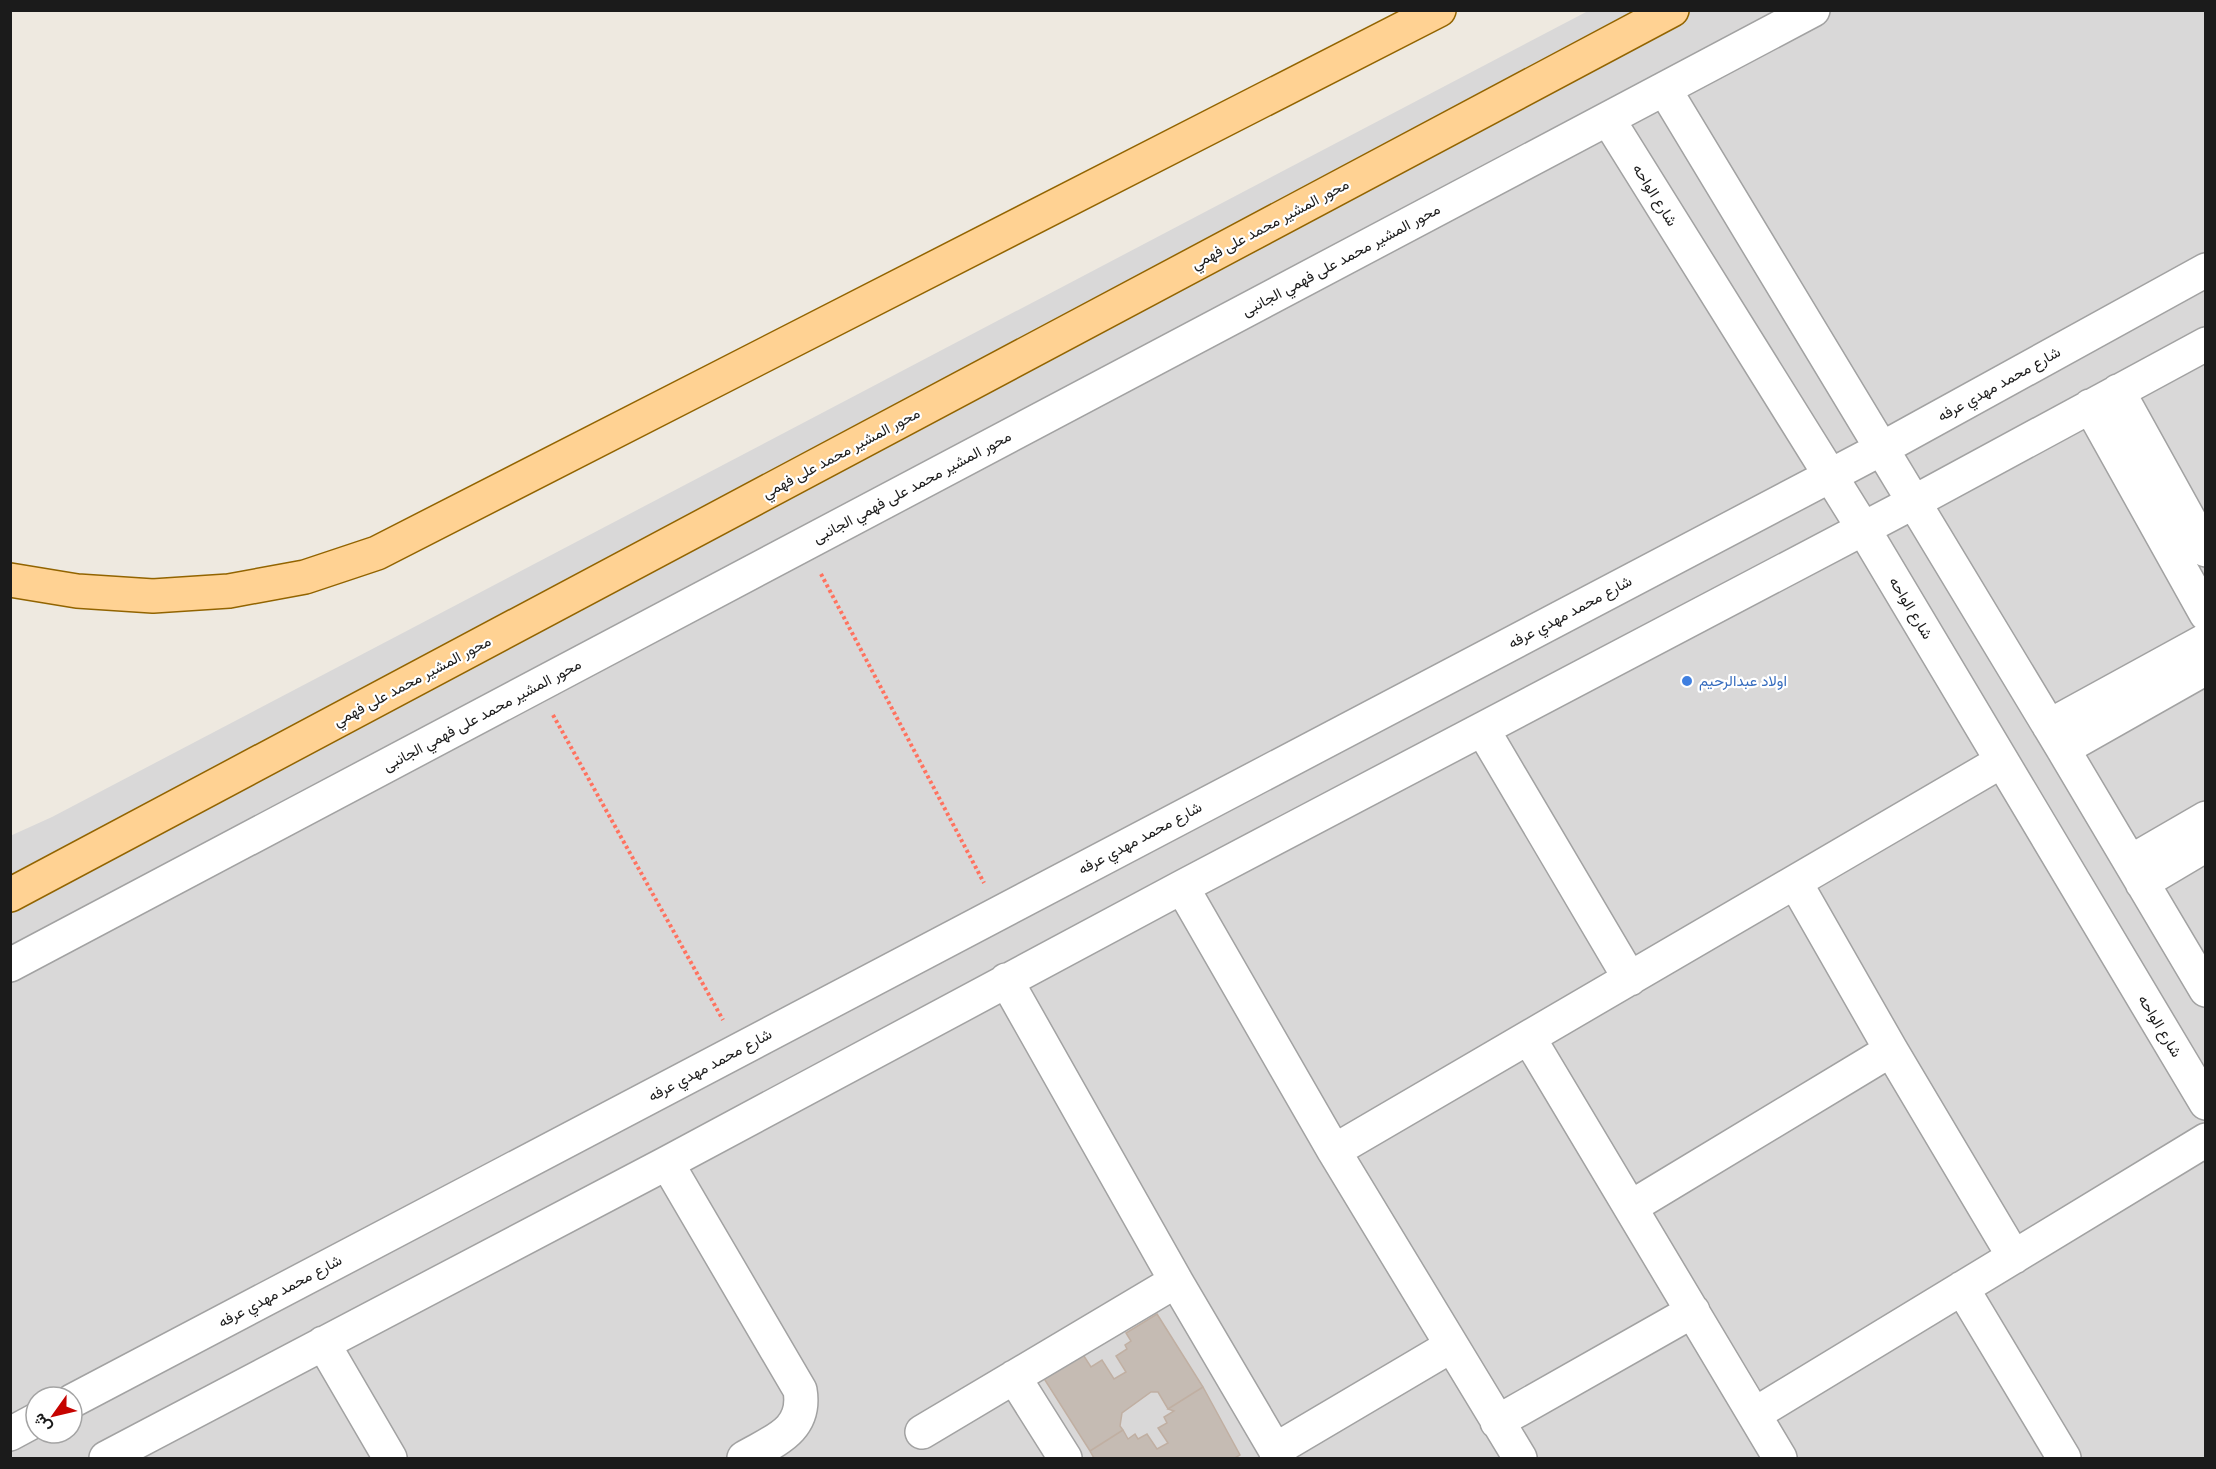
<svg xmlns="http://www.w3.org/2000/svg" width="2216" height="1469" viewBox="0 0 2216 1469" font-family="'Golos Text',Vazirmatn,sans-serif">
  <rect width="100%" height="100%" fill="#eee9e0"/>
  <path fill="#d9d8d8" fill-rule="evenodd" d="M1588 11H2205V1458H11L10 836 52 817ZM36 1397H72V1433H36Z"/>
  <path fill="#c5bbb3" stroke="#c0afa2" stroke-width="1.5" d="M1157 1314 1203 1387 1168 1409 1158 1392H1151L1122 1413 1120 1426 1123 1430 1090 1451 1043 1377 1082 1353 1091 1367 1102 1360 1114 1379 1126 1372 1116 1356 1127 1349 1125 1345 1131 1341 1126 1333Z
    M1203 1387 1240 1455 1235 1458H1094L1090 1451 1123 1430 1128 1439 1135 1434 1138 1439 1147 1434 1157 1449 1168 1443 1158 1428 1167 1423 1164 1417 1174 1411 1168 1409Z"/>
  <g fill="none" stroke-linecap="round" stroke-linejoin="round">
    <defs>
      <path id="minor" d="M1665 90 2063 749 2206 990
        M1608 119 1863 528 2206 1103
        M2118 391 2206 550
        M2090 406 2206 614
        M2049 726 2206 640
        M1483 730 1630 979
        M2063 749 2206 668
        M2130 862 2206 818
        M1795 882 1891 1050 2014 1257
        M2142 883 2206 845
        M1182 887 1334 1151 1520 1458
        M10 965 1813 10
        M1006 980 1176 1281 1280 1458
        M1529 1038 1780 1458
        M1334 1151 2002 761
        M667 1163 800 1390C807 1431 773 1441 744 1458
        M1631 1207 1891 1050
        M1962 1288 2064 1458
        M323 1343 390 1458
        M1014 1377 1065 1458
        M72 1401 1881 449 2206 270
        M1755 1414 2206 1140
        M1497 1422 1693 1311
        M922 1432 1176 1281
        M10 1434 36 1420
        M1275 1450 1451 1346
        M106 1458 667 1163 1182 887 1914 502 2206 344"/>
      <path id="major" d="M10 580 77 591 153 596 229 591 305 577 377 553 1439 10
        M10 895 1672 10"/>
    </defs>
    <use href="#minor" stroke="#a2a2a2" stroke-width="36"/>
    <use href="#major" stroke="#926400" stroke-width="36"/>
    <path stroke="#ff725f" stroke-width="4" stroke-dasharray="3 3" stroke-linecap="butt" d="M821 574 984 883
      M553 715 723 1020"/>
    <use href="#minor" stroke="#fff" stroke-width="33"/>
    <use href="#major" stroke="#ffd293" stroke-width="33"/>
  </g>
  <circle fill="#3f7fe0" stroke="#fff" stroke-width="2" cx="1687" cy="681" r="6"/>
  <g text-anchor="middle" stroke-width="4.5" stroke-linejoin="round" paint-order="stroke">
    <g font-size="15" fill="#1b1b1b" stroke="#fff">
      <text transform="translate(1655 195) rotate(58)" y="5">شارع الواحه</text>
      <text transform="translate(1270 224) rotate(-28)" y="5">محور المشير محمد على فهمي</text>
      <text transform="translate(1341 260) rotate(-28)" y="5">محور المشير محمد على فهمي الجانبى</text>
      <text transform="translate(1999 384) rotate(-29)" y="5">شارع محمد مهدي عرفه</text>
      <text transform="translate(841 453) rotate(-28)" y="5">محور المشير محمد على فهمي</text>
      <text transform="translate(912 487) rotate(-28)" y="5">محور المشير محمد على فهمي الجانبى</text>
      <text transform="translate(1911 608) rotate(59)" y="5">شارع الواحه</text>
      <text transform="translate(1570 612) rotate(-28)" y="5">شارع محمد مهدي عرفه</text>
      <text transform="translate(412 681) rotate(-28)" y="5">محور المشير محمد على فهمي</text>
      <text transform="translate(482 715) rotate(-28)" y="5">محور المشير محمد على فهمي الجانبى</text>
      <text transform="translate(1140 838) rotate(-28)" y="5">شارع محمد مهدي عرفه</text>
      <text transform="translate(2160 1026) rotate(59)" y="5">شارع الواحه</text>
      <text transform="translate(710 1065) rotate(-28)" y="5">شارع محمد مهدي عرفه</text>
      <text transform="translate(280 1291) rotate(-28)" y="5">شارع محمد مهدي عرفه</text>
    </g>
    <g font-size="15" fill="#366cbe" stroke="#fff" text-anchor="start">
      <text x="1699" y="686">اولاد عبدالرحيم</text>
    </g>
  </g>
  <rect width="2216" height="1469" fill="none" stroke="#1b1b1b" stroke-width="24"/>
  <g transform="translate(54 1415) rotate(236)"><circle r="28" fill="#ffffff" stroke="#a4a4a4" stroke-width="1.5"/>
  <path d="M0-4.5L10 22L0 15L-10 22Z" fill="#c60300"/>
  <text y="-9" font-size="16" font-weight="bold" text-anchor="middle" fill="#1b1b1b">ش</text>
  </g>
</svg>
